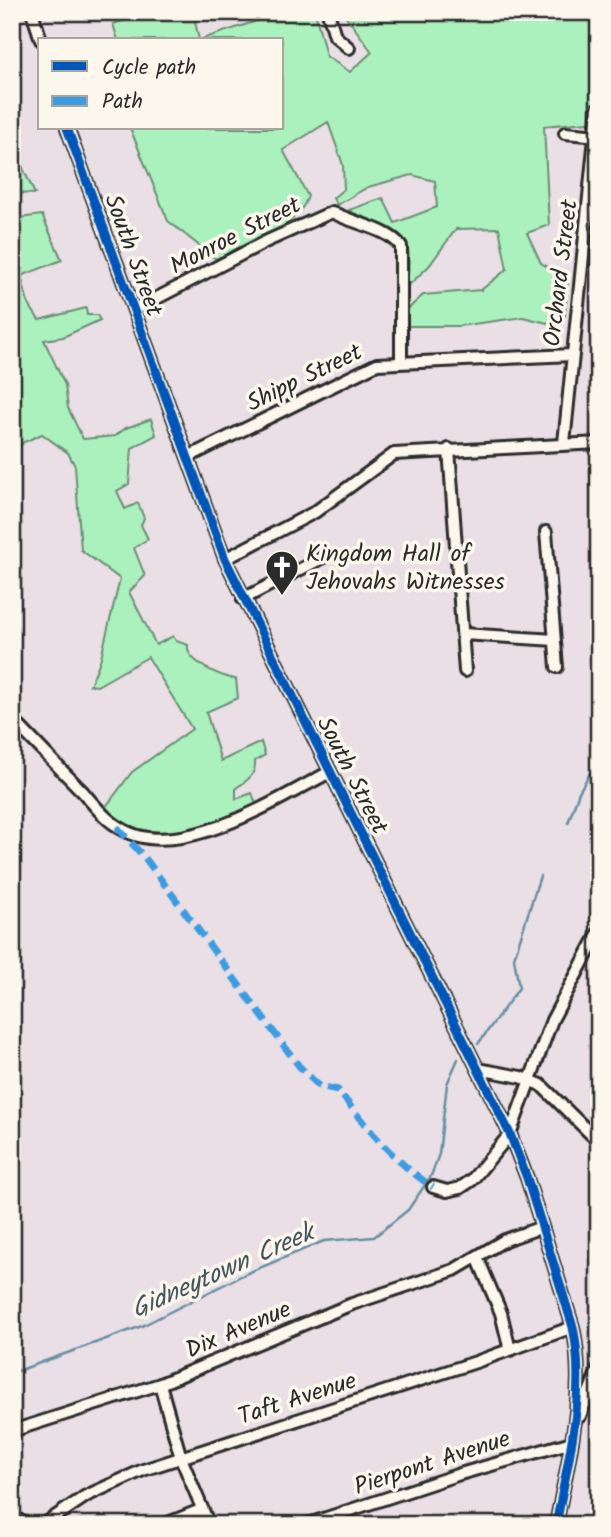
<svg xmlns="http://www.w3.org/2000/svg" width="611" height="1537" viewBox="0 0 611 1537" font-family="Kalam,sans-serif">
  <rect width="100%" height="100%" fill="#e9dfe5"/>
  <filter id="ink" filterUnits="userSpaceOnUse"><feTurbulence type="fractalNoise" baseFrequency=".0143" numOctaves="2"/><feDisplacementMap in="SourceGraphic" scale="14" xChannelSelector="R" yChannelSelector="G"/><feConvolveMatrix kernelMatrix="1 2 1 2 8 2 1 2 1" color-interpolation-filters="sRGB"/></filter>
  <g filter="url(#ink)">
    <path fill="#abf1bd" stroke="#6b8e74" stroke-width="2" d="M128 12H193L199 40 284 12H315L326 56 350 72 372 52 343 12H599V121L544 126 549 225 527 233 541 263 568 278 565 316 547 323 523 317 459 326H406L407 310 423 295 481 290 507 269 499 228 456 229 429 266 407 287C408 275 410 260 408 248 404 226 365 221 349 210L383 198 395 223 437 207 435 181 412 175 368 187 337 205 333 198 344 189 343 165 328 122 283 150 308 196C297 230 246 245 216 259L168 221 130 128H282V40H118L113 24 126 20Z
      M12 155 22 166 35 194 12 193Z
      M42 215 62 260 21 276 28 303 39 320 86 308 87 315H97L100 320 63 337 44 340 65 385 68 408 83 439 115 436 126 428 151 419 156 435 132 448 129 484 117 491 125 509 138 503 144 518 141 525 148 539 134 548 145 576 129 592 156 645 173 636 176 641 188 645C185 662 222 677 236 679L238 698 206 712 221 761 261 742 265 755 255 761C256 775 247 781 236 788V799L252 793 256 804C227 818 167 842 135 831 122 826 114 817 105 808L132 772 192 729 148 657 97 686 90 685 100 661 120 579 81 550 75 466 68 453 42 434 24 442 12 453V219Z"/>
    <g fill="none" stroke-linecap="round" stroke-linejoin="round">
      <path stroke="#698fa4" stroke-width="2.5" d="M568 823 579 792 599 758
        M478 1044 519 988 514 958 540 876
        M12 1373 142 1326 245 1274 324 1241 374 1237 408 1210 431 1176 439 1154 447 1084 458 1059"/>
      <defs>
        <path id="minor" d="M32 12 41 40
          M328 12 335 36 349 48
          M67 128 225 559 510 1134 527 1178 573 1327C587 1393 568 1460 556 1525
          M565 133 599 136
          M134 310 265 242 332 212C354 224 387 228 401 246V362
          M564 443 598 108
          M449 449 465 671
          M188 457 377 364 572 355
          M546 532 557 667
          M225 559 315 512 394 454 599 443
          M243 599 322 558
          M463 634 555 640
          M12 719C36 743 59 768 83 792 93 804 104 818 117 826 174 867 277 799 330 772
          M478 1069 521 1077 541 1085 599 1142
          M433 1187 447 1191 460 1188 472 1180 510 1134 552 1020 599 932
          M478 1259 501 1313 510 1350
          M160 1384 181 1458 209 1525
          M580 1416 599 1367
          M12 1431 160 1384 352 1304 454 1270 505 1240 542 1227
          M43 1525 86 1496 143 1470 476 1362 573 1327
          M163 1525 201 1510
          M305 1525 460 1474 572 1442"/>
        <path id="highway" d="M12 1517 23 1525"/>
      </defs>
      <use href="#minor" stroke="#2b2b2b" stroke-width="16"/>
      <use href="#highway" stroke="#2b2b2b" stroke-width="19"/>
      <use href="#minor" stroke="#fbf7ec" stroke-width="10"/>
      <use href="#highway" stroke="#fbf7ec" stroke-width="14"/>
      <path stroke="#3d9ce1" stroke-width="7" stroke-dasharray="14 7" stroke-linecap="butt" d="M117 827 145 858 299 1066 319 1086 338 1090C365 1126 394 1162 433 1187"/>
      <defs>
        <path id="cycleway" d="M67 128 225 559 510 1134 527 1178 573 1327C587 1393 568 1460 556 1525"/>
      </defs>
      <use href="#cycleway" stroke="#fbf7ec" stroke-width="13"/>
      <use href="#cycleway" stroke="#0057b8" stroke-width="9"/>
    </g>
  </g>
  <defs>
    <symbol id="church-pin" viewBox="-11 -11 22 30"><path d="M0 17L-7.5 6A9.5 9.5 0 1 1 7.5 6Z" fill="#2b2b2b" stroke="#fbf7ec"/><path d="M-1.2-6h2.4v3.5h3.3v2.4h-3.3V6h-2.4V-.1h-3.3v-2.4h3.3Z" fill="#fff"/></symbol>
  </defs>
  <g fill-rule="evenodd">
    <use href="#church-pin" x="263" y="548" width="38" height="52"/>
  </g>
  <g text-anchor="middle" stroke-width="7" stroke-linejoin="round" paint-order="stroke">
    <g font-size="24" fill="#2b2b2b" stroke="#fbf7ec">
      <text transform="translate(235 235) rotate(-27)" y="8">Monroe Street</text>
      <text transform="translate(134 255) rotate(70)" y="8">South Street</text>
      <text transform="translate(560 273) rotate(-83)" y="8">Orchard Street</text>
      <text transform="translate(304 377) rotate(-26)" y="8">Shipp Street</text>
      <text transform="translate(353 775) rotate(63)" y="8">South Street</text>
      <text transform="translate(238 1329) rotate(-23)" y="8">Dix Avenue</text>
      <text transform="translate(297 1398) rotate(-18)" y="8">Taft Avenue</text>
      <text transform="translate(432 1462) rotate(-18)" y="8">Pierpont Avenue</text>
    </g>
    <g font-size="24" fill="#2b2b2b" stroke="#fbf7ec" text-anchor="start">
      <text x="306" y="561">Kingdom Hall of<tspan x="306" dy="28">Jehovahs Witnesses</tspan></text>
    </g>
    <g font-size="26" font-style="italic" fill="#45555d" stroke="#fbf7ec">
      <text transform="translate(222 1270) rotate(-24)" y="9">Gidneytown Creek</text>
    </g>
  </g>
  <rect width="611" height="1537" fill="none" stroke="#fbf7ec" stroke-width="42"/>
  <rect x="21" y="21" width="569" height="1495" fill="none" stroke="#2b2b2b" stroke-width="2.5" filter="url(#ink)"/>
  <rect x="38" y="38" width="245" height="91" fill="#fbf7ec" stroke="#a8a59f" stroke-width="2"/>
  <rect x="52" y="61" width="35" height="10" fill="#0057b8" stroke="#a8a59f" stroke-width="2"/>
  <text x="102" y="74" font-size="21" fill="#2b2b2b">Cycle path</text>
  <rect x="52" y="96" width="35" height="10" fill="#3d9ce1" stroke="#a8a59f" stroke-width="2"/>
  <text x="102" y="108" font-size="21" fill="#2b2b2b">Path</text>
</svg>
